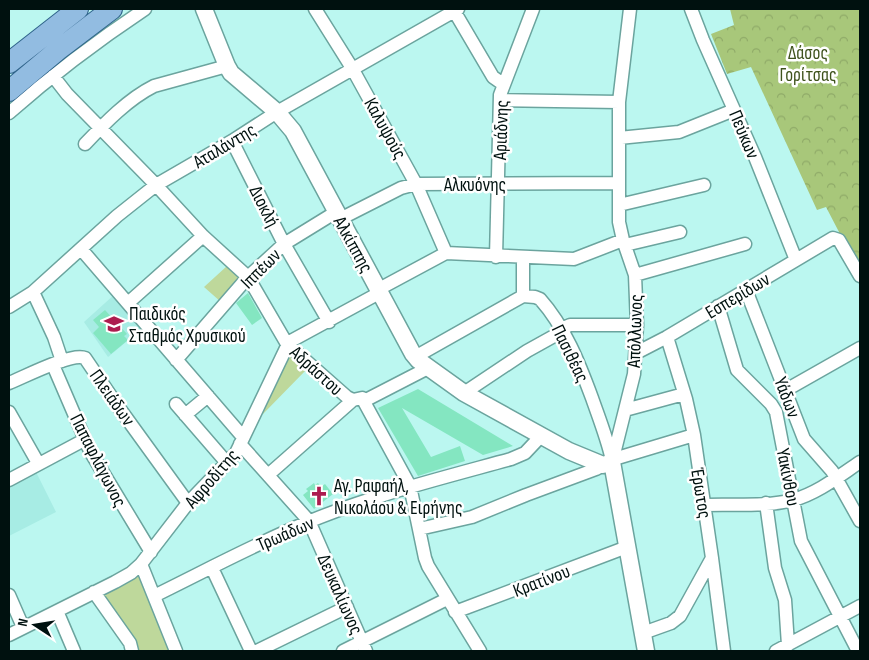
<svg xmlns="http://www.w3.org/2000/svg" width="869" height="660" viewBox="0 0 869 660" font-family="'Sofia Sans Condensed',sans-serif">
  <defs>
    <pattern id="forest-crowns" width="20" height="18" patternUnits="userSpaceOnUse" patternTransform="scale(1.25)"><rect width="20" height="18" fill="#a8c77a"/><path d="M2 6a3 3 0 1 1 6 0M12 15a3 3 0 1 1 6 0" fill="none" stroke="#8faa68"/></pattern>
  </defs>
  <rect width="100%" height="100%" fill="#bbf7f0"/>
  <path fill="#a7ece4" d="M115 294 144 327 108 357 84 322Z
    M36 472 56 512 9 536V488Z"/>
  <path fill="url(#forest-crowns)" d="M730 9H860V271L838 236 839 232 826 207 817 210 751 67 727 74 711 34 734 25Z"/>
  <path fill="#bed89b" d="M227 266 243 279 221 302 204 287Z
    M291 352 307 369 263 414 261 411Z
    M141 575 172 651H137L131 637 104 595Z"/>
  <path fill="#84e6c1" d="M248 293 262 318 252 325 236 303Z
    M105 310 127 334 124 336 128 340 111 354 93 333 99 327 93 320Z
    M418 389 513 446 483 455 402 408 431 457 460 446 465 461 418 476 378 408Z
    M314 483 315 485 318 483 321 487 325 484 333 494 314 509 303 495 308 491 306 489Z"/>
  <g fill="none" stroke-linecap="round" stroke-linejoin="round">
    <defs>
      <path id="minor" d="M315 9 352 68 416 184 446 253
        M453 9 493 77 503 84
        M691 9 703 40 755 157 796 260
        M53 76 67 94 156 185 203 236 248 277 287 344 347 397 353 400 362 398 410 486 425 558 428 566 480 651
        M500 100 619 102
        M9 113C52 75 97 41 145 9
        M619 138 679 132 734 110
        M232 141 284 244 329 322
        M85 144C105 123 128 99 154 86L227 66
        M619 205 704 185
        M340 219 401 188 416 184 619 183
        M625 245 680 232
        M81 249 243 437
        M496 257 500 95 533 9
        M523 258V296L535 297 540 299C565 327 579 363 592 398 599 418 607 438 612 460
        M635 275 745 244
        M379 289 446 253 574 259 623 240
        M746 290 804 439 832 471 860 521
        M33 292 54 337 62 361
        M128 303 203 236
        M718 306 737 370 771 404 776 412 801 541 858 651
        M9 307 33 292 117 216 156 185 232 141 277 112 458 9
        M561 329 570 325H637
        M667 337 686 399 694 435 712 558 724 651
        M636 353 667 337 833 238 839 240 860 276
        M415 357 523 296
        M176 360 248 277 284 244 336 212
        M53 365 90 451 151 552
        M9 383C24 377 72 352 85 358L117 405 188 503
        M786 390 860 348
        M464 393 527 351 563 331
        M364 401 428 368
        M176 404 227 463
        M625 410 684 394
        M9 412 38 463
        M185 415 208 396
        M240 444 309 521 366 651
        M614 459 694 435
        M612 462 634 374 637 325 635 275 623 240 619 222V102L630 9
        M268 475 353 400
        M9 480 84 440
        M766 503 775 568 785 600 788 645
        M704 505C732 504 767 507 793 500 818 493 839 476 860 462
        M419 529 472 517 526 495 596 469 603 465
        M141 564 176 651
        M212 568 251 651
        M94 592 130 643 132 651
        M9 595 23 627
        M154 596C205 571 255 544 308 522 373 495 442 478 511 459L525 453 541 436
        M57 611 74 651
        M455 612 627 547
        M643 633 671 623 680 616 712 558
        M9 635 115 582 131 573 141 564 188 503 236 453 289 342 381 292
        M257 651 347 607
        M343 651 447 599
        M776 651 860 606"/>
      <path id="tertiary" d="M204 9 227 66 231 73 277 112 293 131 413 354 418 360 464 393 569 451 603 465 612 462 646 651"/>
      <path id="primary" d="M9 63 78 9
        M9 91 58 50 112 9"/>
    </defs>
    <use href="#minor" stroke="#6ba49e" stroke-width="15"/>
    <use href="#tertiary" stroke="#6ba49e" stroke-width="19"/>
    <use href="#primary" stroke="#2f638a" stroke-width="22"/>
    <use href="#minor" stroke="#fff" stroke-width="12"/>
    <use href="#tertiary" stroke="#fff" stroke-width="16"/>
    <use href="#primary" stroke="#92bce1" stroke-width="20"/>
  </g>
  <defs>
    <symbol id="school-bare" viewBox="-9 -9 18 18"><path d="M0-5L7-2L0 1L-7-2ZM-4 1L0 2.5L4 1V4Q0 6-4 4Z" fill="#ad1c4f" stroke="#fff" stroke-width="2.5" paint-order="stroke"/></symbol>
    <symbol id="church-bare" viewBox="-9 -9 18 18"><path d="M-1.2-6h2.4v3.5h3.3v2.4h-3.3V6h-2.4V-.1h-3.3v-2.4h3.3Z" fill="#ad1c4f" stroke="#fff" stroke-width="2.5" paint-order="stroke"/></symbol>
  </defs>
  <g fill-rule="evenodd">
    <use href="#school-bare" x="100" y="310" width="28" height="28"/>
    <use href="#church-bare" x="305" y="482" width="28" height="28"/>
  </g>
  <g text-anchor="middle" stroke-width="5" stroke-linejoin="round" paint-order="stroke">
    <g font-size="19" fill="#3f531d" stroke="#fff">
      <text x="808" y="59">Δάσος<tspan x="808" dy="22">Γορίτσας</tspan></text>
    </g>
    <g font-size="19" fill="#00110f" stroke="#fff">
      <text transform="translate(386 128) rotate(61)" y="7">Καλυψούς</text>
      <text transform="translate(500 130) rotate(-88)" y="7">Αριάδνης</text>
      <text transform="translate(745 134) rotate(67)" y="7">Πεύκων</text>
      <text transform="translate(224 145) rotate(-31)" y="7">Αταλάντης</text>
      <text x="475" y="191">Αλκυόνης</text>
      <text transform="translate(265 206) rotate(63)" y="7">Διοκλή</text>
      <text transform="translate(354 244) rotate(61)" y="7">Αλκίππης</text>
      <text transform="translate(260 268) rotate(-45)" y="7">Ιππέων</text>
      <text transform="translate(737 295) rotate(-31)" y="7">Εσπερίδων</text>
      <text transform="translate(634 331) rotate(-88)" y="7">Απόλλωνος</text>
      <text transform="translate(571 353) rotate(64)" y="7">Πασιθέας</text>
      <text transform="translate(317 370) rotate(42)" y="7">Αδράστου</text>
      <text transform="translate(113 397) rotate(55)" y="7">Πλειάδων</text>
      <text transform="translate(788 397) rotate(69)" y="7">Υάδων</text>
      <text transform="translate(99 460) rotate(63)" y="7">Παπαφλάγωνος</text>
      <text transform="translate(789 477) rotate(79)" y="7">Υακίνθου</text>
      <text transform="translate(211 478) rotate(-49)" y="7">Αφροδίτης</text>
      <text transform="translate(702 493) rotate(81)" y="7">Έρωτος</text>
      <text transform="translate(285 533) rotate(-23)" y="7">Τρωάδων</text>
      <text transform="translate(541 580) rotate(-21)" y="7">Κρατίνου</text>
      <text transform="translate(341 594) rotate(66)" y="7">Δευκαλίωνος</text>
    </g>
    <g font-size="19" fill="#00110f" stroke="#fff" text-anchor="start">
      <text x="129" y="320">Παιδικός<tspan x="129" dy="22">Σταθμός Χρυσικού</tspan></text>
      <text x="334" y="492">Αγ. Ραφαήλ,<tspan x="334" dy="22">Νικολάου &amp; Ειρήνης</tspan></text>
    </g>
  </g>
  <rect width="869" height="660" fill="none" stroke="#00110f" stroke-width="20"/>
  <g transform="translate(35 625) rotate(282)" stroke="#ffffff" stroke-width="4" paint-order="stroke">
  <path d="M0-4L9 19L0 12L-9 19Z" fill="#00110f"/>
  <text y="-8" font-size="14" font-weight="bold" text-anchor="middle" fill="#00110f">N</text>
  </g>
</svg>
